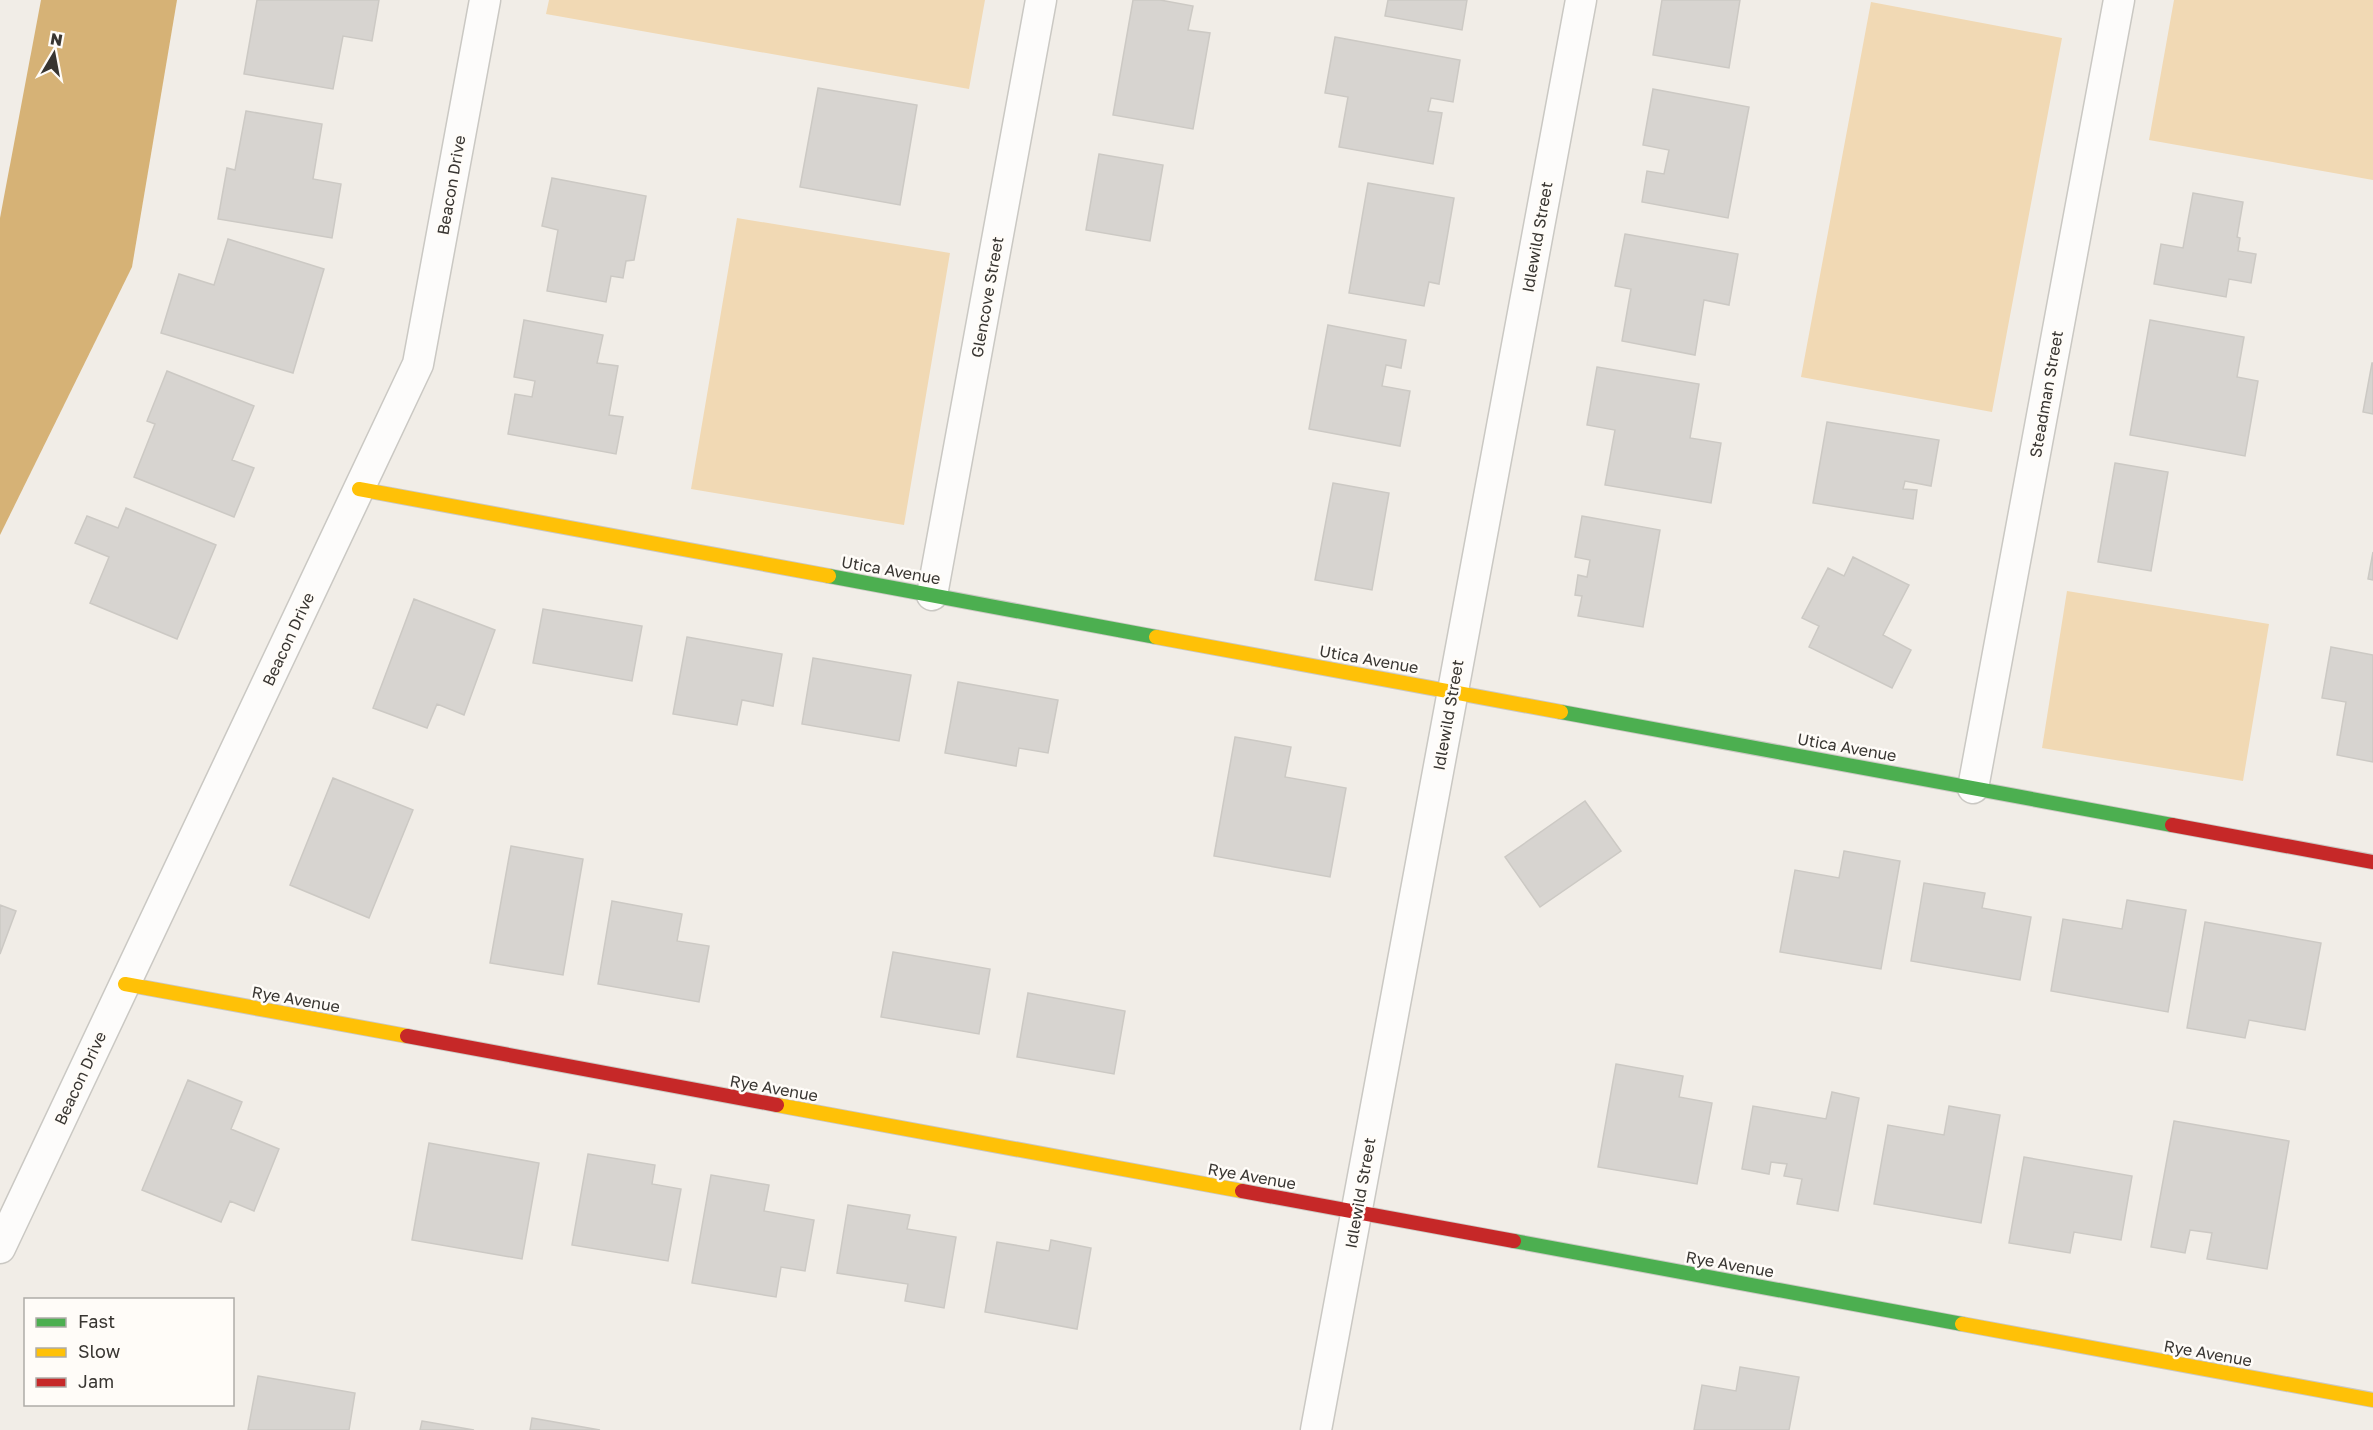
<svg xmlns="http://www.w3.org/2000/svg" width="2373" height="1430" viewBox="0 0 2373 1430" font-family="'Golos Text',sans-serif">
  <rect width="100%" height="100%" fill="#f1ede7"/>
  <path fill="#f1d9b4" d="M549 0H985L969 89 546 14Z
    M2174 0H2373V180L2149 140Z
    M1871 2 2062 38 1992 412 1801 377Z
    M737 218 950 253 904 525 691 489Z
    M2067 591 2269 624 2243 781 2042 748Z"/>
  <path fill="#d6b276" d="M41 0H177L132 267 0 535V218Z"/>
  <path fill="#d7d4d0" stroke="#ccc9c4" stroke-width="1.5" d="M257 0H379L372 41 343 36 333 89 244 74Z
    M1133 0H1160L1193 6 1188 30 1210 33 1193 129 1113 115Z
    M1388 0H1467L1462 30 1385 16Z
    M1662 0H1740L1729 68 1653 55Z
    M1335 37 1460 60 1453 102 1431 98 1428 111 1442 113 1433 164 1339 147 1348 97 1325 93Z
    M818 88 917 105 900 205 800 187Z
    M1653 89 1749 107 1728 218 1642 202 1647 171 1664 174 1669 150 1643 145Z
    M246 111 322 124 313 179 341 184 332 238 218 219 227 168 235 170Z
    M1099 154 1163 165 1150 241 1086 230Z
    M552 178 646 196 634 260 626 261 623 278 611 276 606 302 547 291 558 230 542 226Z
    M1368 183 1454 198 1439 284 1429 282 1424 306 1349 293Z
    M2193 193 2243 202 2237 237 2240 238 2238 251 2256 254 2251 283 2229 279 2226 297 2154 284 2161 244 2183 248Z
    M1625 234 1738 254 1729 305 1704 300 1695 355 1622 341 1631 289 1615 286Z
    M228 239 324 269 293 373 161 333 179 274 214 285Z
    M524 320 603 335 597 363 618 366 609 415 623 417 616 454 508 434 515 394 532 397 535 381 514 377Z
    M2150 320 2244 337 2237 377 2258 381 2245 456 2130 435Z
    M1328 325 1406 340 1401 368 1386 365 1382 386 1410 391 1400 446 1309 429Z
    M2372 363H2373V414L2363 412Z
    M1597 367 1699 384 1690 438 1721 443 1711 503 1605 485 1615 430 1587 425Z
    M167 371 254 406 232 460 254 468 234 517 134 477 155 424 147 421Z
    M1827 422 1939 440 1931 486 1905 481 1903 489 1917 490 1913 519 1813 503Z
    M2115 463 2168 472 2151 571 2098 562Z
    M1333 483 1389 493 1372 590 1315 580Z
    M126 508 216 545 177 639 90 603 109 557 75 543 87 516 118 528Z
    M1582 516 1660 530 1643 627 1578 616 1582 596 1575 595 1578 575 1587 577 1590 560 1575 557Z
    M2373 552V580L2368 579Z
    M1853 557 1909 585 1883 635 1911 650 1892 688 1809 647 1819 626 1802 618 1828 568 1844 576Z
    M414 599 495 630 464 715 437 704 427 728 373 708Z
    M543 609 642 626 632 681 533 663Z
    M687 637 782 654 773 706 742 700 737 725 673 714Z
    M2331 647 2373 655V762L2337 755 2346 702 2322 698Z
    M813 658 911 675 899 741 802 724Z
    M958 682 1058 700 1048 753 1019 748 1016 766 945 753Z
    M1235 737 1291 747 1285 777 1346 788 1330 877 1214 856Z
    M333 778 413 810 369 918 290 885Z
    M1585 801 1621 851 1540 907 1505 857Z
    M511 846 583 859 563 975 490 963Z
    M1844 851 1900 861 1881 969 1780 952 1795 870 1839 878Z
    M1924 883 1985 893 1982 908 2031 917 2020 980 1911 961Z
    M2127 900 2186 910 2168 1012 2051 991 2063 919 2122 929Z
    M612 901 682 914 677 941 709 946 699 1002 598 984Z
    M0 905 16 911 0 954Z
    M2205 922 2321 943 2305 1030 2249 1020 2245 1038 2187 1028Z
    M893 952 990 969 979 1034 881 1017Z
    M1028 993 1125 1011 1114 1074 1017 1057Z
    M1616 1064 1683 1076 1679 1097 1712 1103 1697 1184 1598 1167Z
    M188 1080 242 1102 231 1129 279 1149 254 1211 230 1201 221 1222 142 1190Z
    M1832 1092 1859 1098 1838 1211 1797 1204 1802 1179 1784 1176 1787 1164 1771 1162 1769 1174 1742 1169 1753 1106 1826 1119Z
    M1949 1106 2000 1115 1981 1223 1874 1204 1888 1125 1944 1135Z
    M2174 1121 2289 1141 2267 1269 2207 1259 2212 1233 2190 1230 2185 1253 2151 1247Z
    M429 1143 539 1163 522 1259 412 1240Z
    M588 1154 655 1165 652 1184 681 1189 668 1261 572 1245Z
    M2024 1157 2132 1176 2121 1240 2074 1232 2070 1253 2009 1243Z
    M711 1175 769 1185 764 1211 814 1220 805 1271 781 1267 776 1297 692 1283Z
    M848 1205 910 1215 907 1229 956 1237 944 1308 905 1301 908 1284 837 1273Z
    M1051 1240 1091 1248 1077 1329 985 1312 997 1242 1049 1251Z
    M1740 1367 1799 1377 1789 1430H1694L1702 1385 1736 1391Z
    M258 1376 355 1393 349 1430H248Z
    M532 1418 600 1430H530Z
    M422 1421 474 1430H420Z"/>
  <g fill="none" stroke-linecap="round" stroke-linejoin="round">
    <defs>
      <path id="street" d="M932 595 1041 0
        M1973 788 2119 0
        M0 1248 418 364 485 0
        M1316 1430 1581 0"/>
      <path id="fast" d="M829 576 1156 637
        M1561 712 2172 825
        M1514 1241 1962 1324"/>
      <path id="slow" d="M359 489 829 576
        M1156 637 1561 712
        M125 984 407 1036
        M777 1105 1242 1191
        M1962 1324 2373 1400"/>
      <path id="jam" d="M2172 825 2373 862
        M407 1036 777 1105
        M1242 1191 1514 1241"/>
    </defs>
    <use href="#street" stroke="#cac8c3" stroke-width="33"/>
    <use href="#fast" stroke="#cac8c3" stroke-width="16"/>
    <use href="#slow" stroke="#cac8c3" stroke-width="16"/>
    <use href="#jam" stroke="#cac8c3" stroke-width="16"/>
    <use href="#street" stroke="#fdfcfb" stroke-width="30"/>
    <use href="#fast" stroke="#4caf50" stroke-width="14"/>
    <use href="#slow" stroke="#ffc107" stroke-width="14"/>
    <use href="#jam" stroke="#c62828" stroke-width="14"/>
  </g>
  <g text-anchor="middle" stroke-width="5" stroke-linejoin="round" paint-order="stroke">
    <g font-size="16" fill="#383531" stroke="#fffcf8">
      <text transform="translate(451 185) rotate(-80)" y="6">Beacon Drive</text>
      <text transform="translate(1537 237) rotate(-80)" y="6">Idlewild Street</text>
      <text transform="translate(987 297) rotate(-80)" y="6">Glencove Street</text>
      <text transform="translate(2046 394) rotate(-80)" y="6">Steadman Street</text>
      <text transform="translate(891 570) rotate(10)" y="6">Utica Avenue</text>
      <text transform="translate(288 639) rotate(-65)" y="6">Beacon Drive</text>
      <text transform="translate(1369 659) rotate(10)" y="6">Utica Avenue</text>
      <text transform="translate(1448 715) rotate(-80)" y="6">Idlewild Street</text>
      <text transform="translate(1847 747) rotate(10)" y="6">Utica Avenue</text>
      <text transform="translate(296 999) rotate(10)" y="6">Rye Avenue</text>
      <text transform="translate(80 1078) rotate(-65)" y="6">Beacon Drive</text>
      <text transform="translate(774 1088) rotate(10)" y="6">Rye Avenue</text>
      <text transform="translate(1252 1176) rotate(10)" y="6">Rye Avenue</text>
      <text transform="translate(1360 1193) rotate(-80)" y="6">Idlewild Street</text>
      <text transform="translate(1730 1264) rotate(10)" y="6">Rye Avenue</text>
      <text transform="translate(2208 1353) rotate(10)" y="6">Rye Avenue</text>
    </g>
  </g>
  <rect x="24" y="1298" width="210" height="108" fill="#fffcf8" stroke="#afaca8" stroke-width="1.5"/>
  <rect x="36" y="1318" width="30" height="9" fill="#4caf50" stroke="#afaca8" stroke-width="1.5"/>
  <text x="78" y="1328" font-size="18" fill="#383531">Fast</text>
  <rect x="36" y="1348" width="30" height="9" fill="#ffc107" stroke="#afaca8" stroke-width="1.5"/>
  <text x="78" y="1358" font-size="18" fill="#383531">Slow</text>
  <rect x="36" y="1378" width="30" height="9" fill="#c62828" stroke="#afaca8" stroke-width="1.5"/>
  <text x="78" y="1388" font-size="18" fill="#383531">Jam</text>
  <g transform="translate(54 54) rotate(10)" stroke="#fffcf8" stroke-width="4.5" paint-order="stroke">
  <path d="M0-4.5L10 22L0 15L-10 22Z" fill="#383531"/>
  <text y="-9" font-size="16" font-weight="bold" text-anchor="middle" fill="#383531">N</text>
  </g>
</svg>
